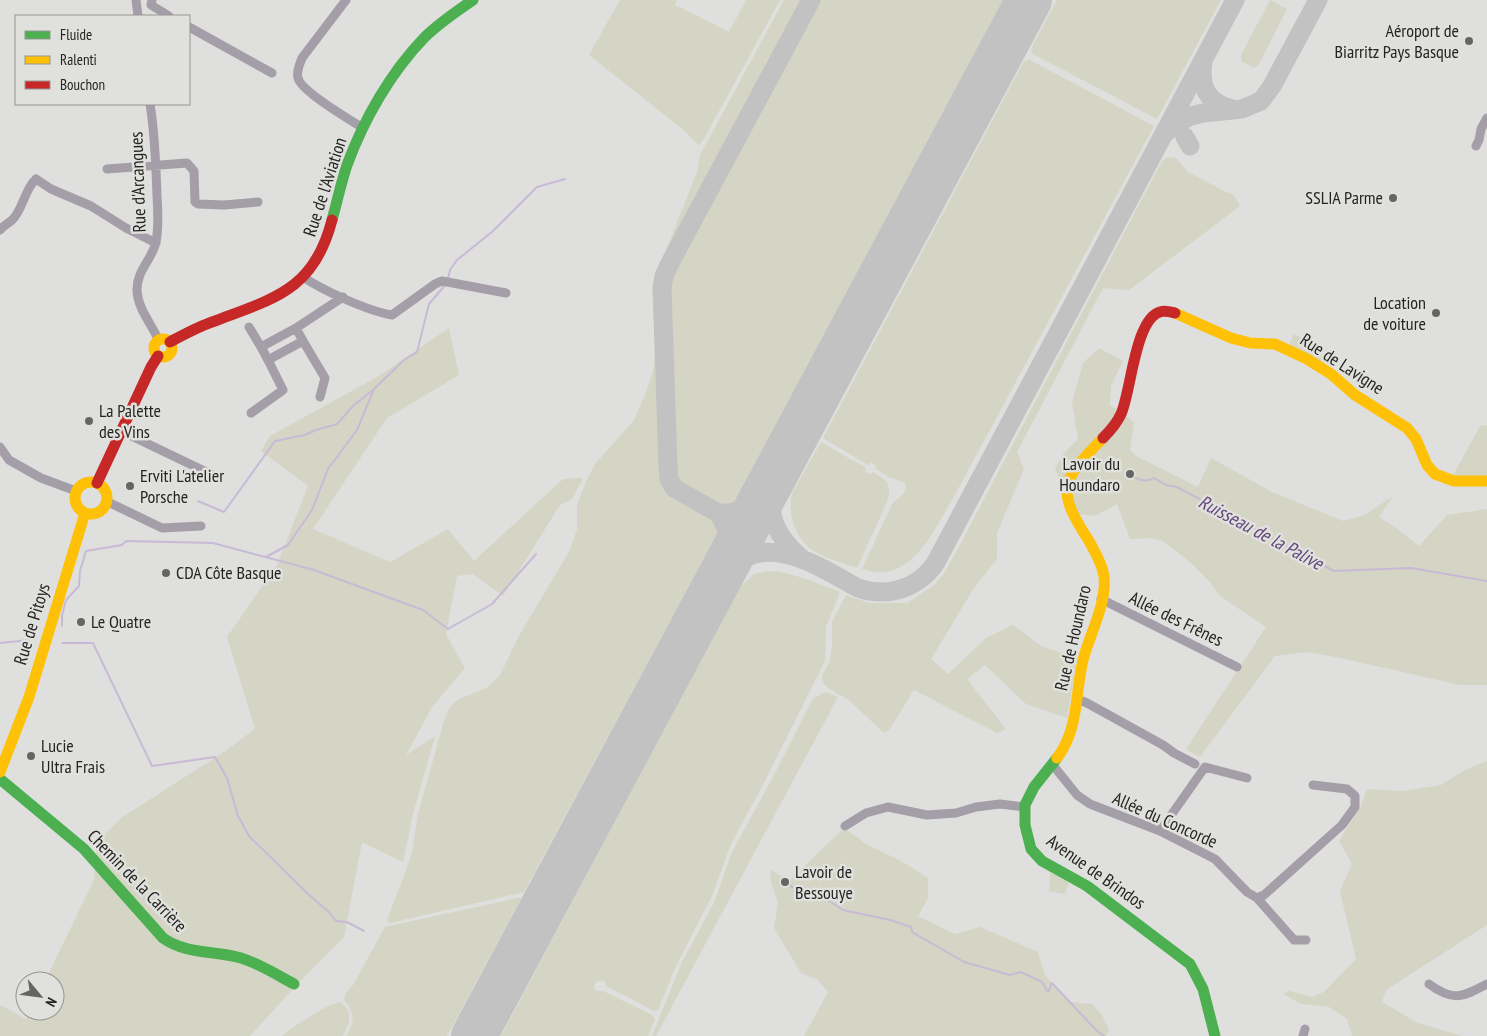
<svg xmlns="http://www.w3.org/2000/svg" width="1487" height="1036" viewBox="0 0 1487 1036" font-family="'PT Sans Narrow',sans-serif">
  <rect width="100%" height="100%" fill="#dfdfdd"/>
  <path fill="#d4d5c4" d="M620 0H677L675 5 729 32 746 0H780L702 142 699 145 697 144 686 132 589 55Z
    M784 0H806L666 263 662 271 659 282 656 280 659 268 697 172 700 155Z
    M815 0H1003L736 498 730 508 720 509 711 506 680 489 674 482 672 475 666 288 668 279 677 258Z
    M1057 0H1221L1157 119 1033 54 1031 49Z
    M1270 0 1287 9 1259 64 1254 68 1241 61V55Z
    M1030 60 1154 126 951 502C935 528 916 571 882 572 875 573 868 570 862 569L892 504 904 493 906 487 904 482 891 478 876 469 875 465 870 462 868 465 823 438 1024 61Z
    M1167 157 1176 158 1188 172 1228 193 1233 194 1240 206 1129 290 1103 288 1017 452 1024 469 997 533V559L974 588 931 659 948 674 986 638 1013 625 1041 646 1077 658 1067 718 1026 704 985 665 967 679 1006 729 997 733 914 690 889 730 884 733 850 701 827 687 823 683 822 676 830 661 832 644V622L846 595 869 603H907L934 585 943 575 954 556 1154 176 1162 162Z
    M659 298 665 480C677 504 709 503 718 523L717 534 524 892 390 923 387 920 404 876 412 852 418 814 444 721 449 709 453 704 459 699 487 688 500 675 520 634 569 552 577 530V505L586 482 595 464 634 420 645 395 653 371 656 352 654 303Z
    M449 328 459 375 387 418 313 529 390 562 448 529 474 561 563 479 583 478 572 499 560 505 503 596 473 574 457 576 446 634 465 668 432 707 406 755 435 736 413 814 403 862 362 842 344 937 302 979 250 1036H0V1005L26 1019 30 1011H55V981H45L94 880 97 843 121 818 224 752 255 729 227 637 277 565 308 486 261 451 270 436 377 377Z
    M1294 334 1330 351 1323 364 1289 345Z
    M1099 348 1123 361 1111 386 1110 405 1134 422 1130 450 1136 456 1198 487 1211 458 1272 492 1343 521 1365 515 1393 496 1379 517 1395 527 1419 546 1447 515 1487 509V685H1460L1336 657 1306 652 1275 656 1200 757 1186 749 1266 627 1220 596 1210 582 1190 562 1163 541 1151 538 1130 539 1117 504 1095 516 1076 514 1055 469 1064 453 1078 439 1072 402 1083 363Z
    M1487 425V478L1452 477 1480 426Z
    M821 442 866 468 865 472 871 474 873 472C888 481 892 484 887 502L857 568C844 563 824 558 812 550 795 537 787 513 792 493Z
    M768 571C794 572 816 583 840 592L826 627 825 661 765 781 731 844 712 896 676 966 658 1010 654 1011 606 986 605 982 602 980C596 981 595 983 594 988L596 991H603L652 1015 655 1019 648 1036H501L740 587 754 574Z
    M825 692 838 697 656 1036H652L682 962 714 903 732 852 772 779 813 698Z
    M1487 761V925L1386 990 1382 1002 1418 1023 1462 1036H1352L1347 1019 1329 1007 1301 1004 1283 994 1289 991 1313 997 1325 991 1356 959 1340 891 1352 864 1339 841 1361 806 1367 789 1403 791 1441 785 1465 770Z
    M844 828 868 845 901 861 928 878V898L918 916 955 934 980 927 1038 952 1045 975 1069 1002 1092 1004 1103 1017 1109 1030 1106 1036H804L828 992 818 980 801 973 774 928 778 903 770 880 771 870 789 881Z
    M1050 872 1069 882 1065 894 1049 891Z
    M522 897 447 1036H346C355 1022 355 1013 344 1000L345 994 353 985 385 927Z
    M340 1002C354 1012 350 1024 342 1036H282C294 1026 325 1005 340 1002Z"/>
  <g fill="none" stroke-linecap="round" stroke-linejoin="round">
    <path stroke="#c8bad6" stroke-width="2" d="M448 279 450 270 457 260 493 231 537 187 565 179
      M1130 474C1137 480 1145 483 1154 478L1166 485 1177 487 1334 571 1411 568 1487 581
      M198 501 224 512 275 441 305 435 316 430 337 424 353 406 374 389 404 360 417 352 429 304 446 284
      M266 557 288 545 312 510 328 469 357 430 374 389
      M62 626V616L66 600 79 586 80 571 86 551 122 545 126 541 213 543 314 570 423 610 448 629 492 604 536 554
      M0 643 29 640
      M62 643H93L152 766 215 757 227 778 238 816 249 836 308 894 329 912 336 921 347 922 364 931
      M787 883 792 887 811 889 843 910 890 920 911 927 912 932 964 962 1010 975 1021 972 1042 982 1048 992 1052 983 1096 1030 1104 1036"/>
    <path stroke="#c2c2c2" stroke-width="19" d="M1203 61C1199 87 1207 103 1233 109
      M1168 131 1177 123 1191 116 1203 113 1242 109 1261 101 1272 86 1318 0
      M1185 137 1190 146
      M772 480 757 502 748 508 730 513H718L674 488 669 479 668 466 662 288 664 276 670 263 811 0
      M774 481C764 513 777 537 801 558
      M718 513C734 537 731 551 719 577
      M715 586C720 580 725 573 730 568 769 531 821 568 858 588 887 598 917 589 935 564L1235 0"/>
    <path stroke="#c2c2c2" stroke-width="46" d="M474 1036 1029 0"/>
    <path stroke="#a49ea8" stroke-width="9" d="M136 0 138 16
      M152 0 151 5 169 16
      M346 0 302 58C300 64 296 71 298 78 301 91 350 120 363 128
      M189 27 272 73
      M150 104C155 134 156 165 157 196 158 211 159 227 156 242 152 260 136 271 137 291 138 309 151 323 158 339
      M1476 146 1479 140 1481 129 1487 118
      M107 169 187 163 194 171 195 202 198 204 224 205 258 202
      M0 230C4 225 8 224 12 220 23 210 24 190 36 179L51 189 91 206 126 228 156 243
      M303 277C324 291 368 311 392 315L435 284 442 281 506 293
      M249 327 261 347
      M296 328 303 341 268 360 261 347 296 328 343 297
      M303 341 325 378 320 397
      M251 413 283 390 268 360
      M121 431 219 478
      M0 447 9 460 41 478 76 491
      M106 501 162 528 201 526
      M1101 599 1237 667
      M1077 699 1087 703 1163 745 1174 753 1195 764
      M1052 764 1077 795 1090 804 1160 831 1215 859 1247 892 1257 898 1264 895 1342 825 1355 807V796L1347 789 1313 785
      M845 826 866 813 888 807 927 815 956 813 976 807 1000 804 1025 807
      M1160 831 1205 767 1247 778
      M1257 898 1294 940H1306
      M1429 984C1453 1002 1463 997 1487 984
      M1303 1036 1305 1029"/>
    <path stroke="#4caf50" stroke-width="11" d="M332 220C337 202 341 183 347 165 364 119 391 72 424 38 439 23 456 12 473 0
      M1057 758 1034 787 1025 805V825L1031 849 1042 861 1087 886 1190 964 1203 989 1215 1036
      M0 779 84 849 163 938C187 955 214 950 241 958 260 964 277 975 294 984"/>
    <path stroke="#ffc107" stroke-width="11" d="M1175 313 1231 338 1250 343 1275 344 1307 359 1331 374 1355 395 1407 428 1416 439 1427 465 1435 474 1454 481H1487
      M154 348a9 9 0 1 1 18 0a9 9 0 1 1-18 0Z
      M75 498a16 16 0 1 1 32 0a16 16 0 1 1-32 0Z
      M1057 758C1079 729 1075 694 1083 660 1090 633 1107 604 1104 576 1102 563 1095 552 1089 541 1055 489 1061 481 1103 438
      M0 772 29 697 85 513"/>
    <path stroke="#c62828" stroke-width="11" d="M170 342C185 334 199 326 215 321 275 298 314 290 332 220
      M1103 438C1110 431 1117 423 1121 414 1131 392 1135 319 1160 312 1165 310 1171 312 1175 313
      M97 483 151 367 158 356"/>
  </g>
  <g fill="#656564" stroke="#e0e0dc" stroke-width="2">
    <circle cx="1469" cy="41" r="5"/>
    <circle cx="1393" cy="198" r="5"/>
    <circle cx="1436" cy="313" r="5"/>
    <circle cx="89" cy="421" r="5"/>
    <circle cx="1130" cy="474" r="5"/>
    <circle cx="130" cy="486" r="5"/>
    <circle cx="166" cy="573" r="5"/>
    <circle cx="81" cy="622" r="5"/>
    <circle cx="31" cy="756" r="5"/>
    <circle cx="785" cy="882" r="5"/>
  </g>
  <g text-anchor="middle" stroke-width="5" stroke-linejoin="round" paint-order="stroke">
    <g font-size="18" fill="#242423" stroke="#e0e0dc" text-anchor="start">
      <text x="1459" y="37" text-anchor="end">Aéroport de<tspan x="1459" dy="21">Biarritz Pays Basque</tspan></text>
      <text x="1383" y="204" text-anchor="end">SSLIA Parme</text>
      <text x="1426" y="309" text-anchor="end">Location<tspan x="1426" dy="21">de voiture</tspan></text>
      <text x="99" y="417">La Palette<tspan x="99" dy="21">des Vins</tspan></text>
      <text x="1120" y="470" text-anchor="end">Lavoir du<tspan x="1120" dy="21">Houndaro</tspan></text>
      <text x="140" y="482">Erviti L'atelier<tspan x="140" dy="21">Porsche</tspan></text>
      <text x="176" y="579">CDA Côte Basque</text>
      <text x="91" y="628">Le Quatre</text>
      <text x="41" y="752">Lucie<tspan x="41" dy="21">Ultra Frais</tspan></text>
      <text x="795" y="878">Lavoir de<tspan x="795" dy="21">Bessouye</tspan></text>
    </g>
    <g font-size="18" fill="#242423" stroke="#e0e0dc">
      <text transform="translate(138 182) rotate(-92)" y="6">Rue d'Arcangues</text>
      <text transform="translate(325 187) rotate(-72)" y="6">Rue de l'Aviation</text>
      <text transform="translate(1342 364) rotate(33)" y="6">Rue de Lavigne</text>
      <text transform="translate(1176 619) rotate(26)" y="6">Allée des Frênes</text>
      <text transform="translate(32 624) rotate(-73)" y="6">Rue de Pitoys</text>
      <text transform="translate(1073 638) rotate(-77)" y="6">Rue de Houndaro</text>
      <text transform="translate(1165 820) rotate(24)" y="6">Allée du Concorde</text>
      <text transform="translate(1096 872) rotate(35)" y="6">Avenue de Brindos</text>
      <text transform="translate(137 881) rotate(46)" y="6">Chemin de la Carrière</text>
    </g>
    <g font-size="19" font-style="italic" fill="#63477d" stroke="#e0e0dc">
      <text transform="translate(1261 532) rotate(28)" y="7">Ruisseau de la Palive</text>
    </g>
  </g>
  <rect x="15" y="15" width="175" height="90" fill="#e0e0dc" stroke="#959592"/>
  <rect x="25" y="31" width="25" height="8" fill="#4caf50" stroke="#959592"/>
  <text x="60" y="40" font-size="15" fill="#242423">Fluide</text>
  <rect x="25" y="56" width="25" height="8" fill="#ffc107" stroke="#959592"/>
  <text x="60" y="65" font-size="15" fill="#242423">Ralenti</text>
  <rect x="25" y="81" width="25" height="8" fill="#c62828" stroke="#959592"/>
  <text x="60" y="90" font-size="15" fill="#242423">Bouchon</text>
  <g transform="translate(40 996) rotate(119)"><circle r="24" fill="#e0e0dc" stroke="#959592"/>
  <path d="M0-4L9 19L0 12L-9 19Z" fill="#656564"/>
  <text y="-8" font-size="14" font-weight="bold" text-anchor="middle" fill="#242423">N</text>
  </g>
</svg>
